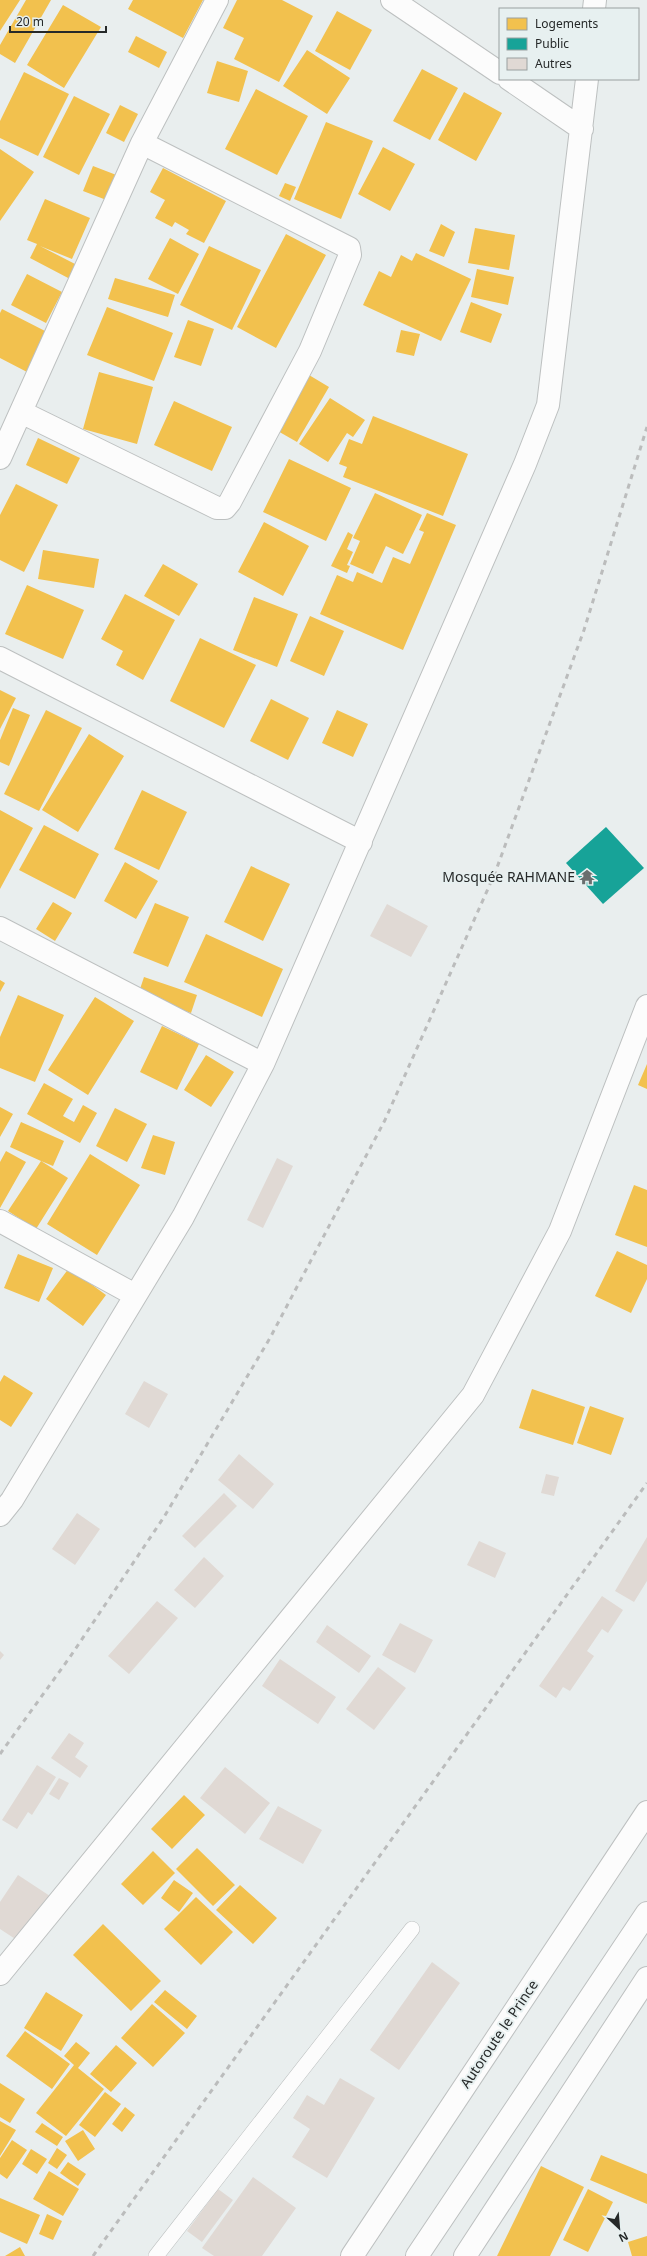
<svg xmlns="http://www.w3.org/2000/svg" width="647" height="2256" viewBox="0 0 647 2256" font-family="'Noto Sans',sans-serif">
  <rect width="100%" height="100%" fill="#e9eeee"/>
  <path fill="#f2c14e" d="M0 0H20L0 31Z
    M26 0H51L15 63 0 54V45Z
    M133 0H203L183 38 128 9Z
    M237 0H282L313 16 279 82 234 59 244 38 223 28Z
    M63 5 101 27 64 88 27 65Z
    M337 11 372 30 350 70 315 51Z
    M136 36 167 52 159 68 128 52Z
    M307 50 350 78 327 114 283 86Z
    M217 61 248 71 239 102 207 93Z
    M422 69 458 88 430 140 393 121Z
    M24 72 69 94 38 156 0 138V121Z
    M256 89 308 116 277 175 225 149Z
    M464 92 502 113 476 161 438 140Z
    M74 96 110 114 79 175 43 157Z
    M120 105 138 114 124 142 106 133Z
    M326 122 373 141 341 219 294 199Z
    M383 147 415 164 390 211 358 194Z
    M0 149 34 172 0 221Z
    M93 166 119 176 109 201 83 191Z
    M163 168 226 201 204 243 186 234 189 230 175 222 172 227 155 218 165 200 150 192Z
    M285 183 296 187 290 201 279 196Z
    M45 199 90 218 72 259 40 246 77 265 70 279 30 258 37 244 27 240Z
    M441 224 455 232 444 257 429 251Z
    M475 228 515 235 509 270 468 263Z
    M286 234 326 255 276 348 237 327Z
    M170 238 199 254 178 294 148 279Z
    M209 246 261 270 232 330 180 305Z
    M416 253 471 279 441 341 363 305 379 271 391 277 401 255 412 261Z
    M477 269 514 277 508 305 471 297Z
    M27 274 62 292 46 323 11 305Z
    M115 278 175 295 168 317 108 299Z
    M471 302 502 314 491 343 460 332Z
    M107 307 173 333 154 381 87 355Z
    M2 309 47 332 27 372 0 358V313Z
    M188 320 214 329 201 366 174 357Z
    M401 330 420 334 414 356 396 352Z
    M99 372 153 387 137 444 83 429Z
    M309 375 329 387 297 442 276 430Z
    M330 398 365 420 353 437 347 433 328 462 299 444Z
    M174 401 232 427 212 471 154 445Z
    M373 416 468 454 443 516 343 477 347 467 339 464 349 439 362 444Z
    M38 438 80 458 67 484 26 465Z
    M289 459 351 488 326 541 263 512Z
    M16 484 58 505 24 572 0 560V515Z
    M375 493 422 515 403 554 386 546 373 574 350 564 360 541 353 538Z
    M427 513 456 525 403 650 320 614 337 575 353 582 357 572 382 583 393 557 410 564 424 532 419 530Z
    M264 522 309 546 283 596 238 572Z
    M348 532 353 535 347 549 353 552 347 565 350 566 347 573 331 566Z
    M43 550 99 559 94 588 38 579Z
    M163 564 198 584 179 616 144 596Z
    M27 585 84 610 63 659 5 634Z
    M125 594 175 620 143 680 116 665 123 651 101 639Z
    M254 597 298 614 277 667 233 650Z
    M310 616 344 631 324 676 290 661Z
    M200 638 256 665 224 728 170 701Z
    M0 690 16 698 0 729Z
    M271 699 309 718 288 760 250 741Z
    M13 708 30 715 9 766 0 762V740Z
    M46 710 82 728 39 811 4 794Z
    M337 710 368 724 353 757 322 743Z
    M89 734 124 756 78 832 42 810Z
    M142 790 187 812 159 870 114 849Z
    M0 810 33 828 0 889Z
    M44 825 99 854 75 899 19 870Z
    M125 862 158 881 136 919 104 901Z
    M251 866 290 884 263 941 224 922Z
    M53 902 72 913 55 941 36 929Z
    M155 903 189 917 168 967 133 953Z
    M206 934 283 969 262 1017 184 982Z
    M144 977 197 995 191 1013 138 995Z
    M0 980 5 983 0 992Z
    M18 995 64 1015 35 1082 0 1068V1037Z
    M95 997 134 1021 88 1095 48 1070Z
    M162 1026 199 1044 177 1090 140 1072Z
    M206 1055 234 1072 211 1107 184 1090Z
    M647 1064V1089L638 1085Z
    M44 1083 73 1099 63 1116 74 1122 83 1105 97 1113 80 1143 27 1114Z
    M0 1107 13 1114 0 1137Z
    M115 1108 147 1124 127 1162 96 1146Z
    M21 1122 64 1141 53 1166 41 1161 68 1178 36 1229 8 1211 41 1161 10 1147Z
    M153 1135 175 1142 165 1175 141 1168Z
    M6 1151 26 1162 0 1208V1162Z
    M90 1154 140 1185 97 1255 47 1224Z
    M634 1185 647 1190V1247L615 1235Z
    M617 1251 647 1265V1279L631 1313 595 1296Z
    M18 1254 53 1268 39 1302 4 1288Z
    M69 1268 106 1295 83 1326 46 1299Z
    M4 1375 33 1393 11 1427 0 1420V1382Z
    M532 1389 585 1407 573 1445 519 1428Z
    M590 1406 624 1418 611 1455 577 1443Z
    M184 1795 205 1815 172 1849 151 1829Z
    M197 1848 235 1885 213 1906 176 1869Z
    M153 1851 175 1873 143 1905 121 1884Z
    M174 1880 193 1893 179 1912 161 1898Z
    M240 1885 277 1918 253 1944 216 1910Z
    M196 1897 233 1932 201 1965 164 1929Z
    M103 1924 161 1981 131 2011 73 1955Z
    M165 1990 197 2016 187 2029 154 2002Z
    M46 1992 83 2015 61 2051 24 2028Z
    M152 2004 185 2033 153 2067 121 2038Z
    M25 2031 70 2064 52 2089 6 2056Z
    M76 2042 90 2053 78 2068 104 2089 66 2136 36 2113 74 2065 64 2056Z
    M116 2045 137 2063 111 2092 90 2074Z
    M0 2083 25 2099 10 2123 0 2117Z
    M105 2092 121 2104 95 2137 79 2125Z
    M125 2107 135 2115 122 2132 112 2124Z
    M0 2121 16 2130 0 2156Z
    M42 2123 63 2137 57 2146 35 2132Z
    M83 2130 95 2149 78 2161 65 2141Z
    M12 2140 27 2150 7 2179 0 2174V2158Z
    M57 2148 67 2155 57 2169 48 2163Z
    M31 2149 47 2159 37 2174 22 2164Z
    M601 2155 647 2174V2204L590 2180Z
    M68 2162 86 2174 78 2186 60 2173Z
    M541 2166 584 2187 550 2256H497Z
    M49 2171 79 2189 63 2216 33 2199Z
    M588 2189 613 2202 588 2252 563 2240Z
    M0 2198 40 2215 27 2244 0 2232Z
    M47 2214 62 2221 53 2240 39 2234Z
    M647 2236V2256H632L628 2242Z
    M20 2247 25 2256H5Z"/>
  <path fill="#17a398" d="M606 827 644 868 603 904 566 863Z"/>
  <path fill="#e0d9d4" d="M387 904 428 926 411 957 370 936Z
    M277 1158 293 1166 263 1228 247 1220Z
    M144 1381 168 1394 149 1428 125 1414Z
    M239 1454 274 1484 253 1509 218 1480Z
    M546 1474 559 1477 554 1496 541 1493Z
    M224 1493 237 1506 195 1548 182 1536Z
    M77 1513 100 1529 75 1565 52 1549Z
    M647 1537V1581L634 1602 615 1591Z
    M479 1541 506 1553 495 1578 467 1565Z
    M204 1557 224 1576 195 1608 174 1590Z
    M602 1596 623 1610 608 1633 602 1629 587 1651 594 1656 570 1691 563 1687 556 1698 539 1686Z
    M157 1601 178 1618 129 1674 108 1656Z
    M400 1623 433 1640 415 1673 382 1655Z
    M327 1625 371 1656 359 1673 316 1642Z
    M0 1651 4 1655 0 1660Z
    M280 1659 336 1697 318 1724 262 1686Z
    M378 1667 406 1688 374 1730 346 1709Z
    M69 1733 84 1743 75 1757 88 1766 80 1778 51 1758Z
    M37 1765 56 1777 32 1815 28 1812 17 1829 2 1820Z
    M225 1767 270 1803 245 1834 200 1798Z
    M59 1778 69 1783 59 1800 49 1794Z
    M278 1806 322 1830 303 1864 259 1839Z
    M18 1875 53 1898 23 1944 0 1929V1902Z
    M432 1962 460 1983 399 2070 370 2050Z
    M340 2078 375 2098 327 2178 292 2157 310 2129 293 2118 307 2095 324 2105Z
    M253 2177 296 2208 262 2256H214L202 2248Z
    M218 2189 233 2200 202 2242 187 2231Z"/>
  <g fill="none" stroke-linecap="round" stroke-linejoin="round">
    <defs>
      <path id="service" d="M156 2256 412 1929"/>
      <path id="minor" d="M392 0 500 73
        M594 9 595 0
        M509 79 582 129
        M21 412 217 508H225L230 502 310 351 350 255 349 248 142 143
        M0 458 142 143 217 0
        M0 658 361 842
        M0 928 263 1064
        M0 1221 135 1295
        M0 1515 12 1500 183 1217 263 1064 525 464 548 405 587 79
        M0 1974 473 1395 560 1231 647 1006
        M465 2256 647 1978"/>
      <path id="primary" d="M352 2256 647 1812
        M417 2256 647 1913"/>
    </defs>
    <use href="#service" stroke="#bdc0c0" stroke-width="16"/>
    <use href="#minor" stroke="#bdc0c0" stroke-width="24"/>
    <use href="#primary" stroke="#bdc0c0" stroke-width="24"/>
    <use href="#service" stroke="#fcfcfc" stroke-width="15"/>
    <use href="#minor" stroke="#fcfcfc" stroke-width="22"/>
    <use href="#primary" stroke="#fcfcfc" stroke-width="22"/>
    <path stroke="#bbbcbc" stroke-width="3" stroke-dasharray="5 5" stroke-linecap="butt" d="M0 1754 70 1657 164 1517 270 1338 385 1120 495 873 584 630 647 427
      M93 2256 647 1483"/>
  </g>
  <defs>
    <symbol id="temple-bare" viewBox="-9 -9 18 18"><path d="M0-6L5-2H3V0L6.5 2.5H4V6H1.5V3h-3V6H-4V2.5H-6.5L-3 0V-2H-5Z" fill="#6a6e6e" stroke="#e7f0f0" stroke-width="2.5" paint-order="stroke"/></symbol>
  </defs>
  <g fill-rule="evenodd">
    <use href="#temple-bare" x="576" y="866" width="22" height="22"/>
  </g>
  <g text-anchor="middle" stroke-width="4" stroke-linejoin="round" paint-order="stroke">
    <g font-size="14" fill="#262929" stroke="#e7f0f0" text-anchor="end">
      <text x="575" y="882">Mosquée RAHMANE</text>
    </g>
    <g font-size="14" fill="#262929" stroke="#e7f0f0">
      <text transform="translate(499 2034) rotate(-56)" y="5">Autoroute le Prince</text>
    </g>
  </g>
  <rect x="499" y="8" width="140" height="72" fill="#e7f0f0" stroke="#9aa0a0"/>
  <rect x="507" y="18" width="20" height="12" fill="#f2c14e" stroke="#9aa0a0"/>
  <text x="535" y="28" font-size="12" fill="#262929">Logements</text>
  <rect x="507" y="38" width="20" height="12" fill="#17a398" stroke="#9aa0a0"/>
  <text x="535" y="48" font-size="12" fill="#262929">Public</text>
  <rect x="507" y="58" width="20" height="12" fill="#e0d9d4" stroke="#9aa0a0"/>
  <text x="535" y="68" font-size="12" fill="#262929">Autres</text>
  <g transform="translate(619 2228) rotate(154)" stroke="#e7f0f0" stroke-width="3" paint-order="stroke">
  <path d="M0-3L7 15L0 10L-7 15Z" fill="#262929"/>
  <text y="-6" font-size="11" font-weight="bold" text-anchor="middle" fill="#262929">N</text>
  </g>
  <path d="M10 26v6h96v-6" fill="none" stroke="#262929" stroke-width="2"/>
  <text x="16" y="26" font-size="12" fill="#262929" stroke="#e7f0f0" stroke-width="3" paint-order="stroke">20 m</text>
</svg>
